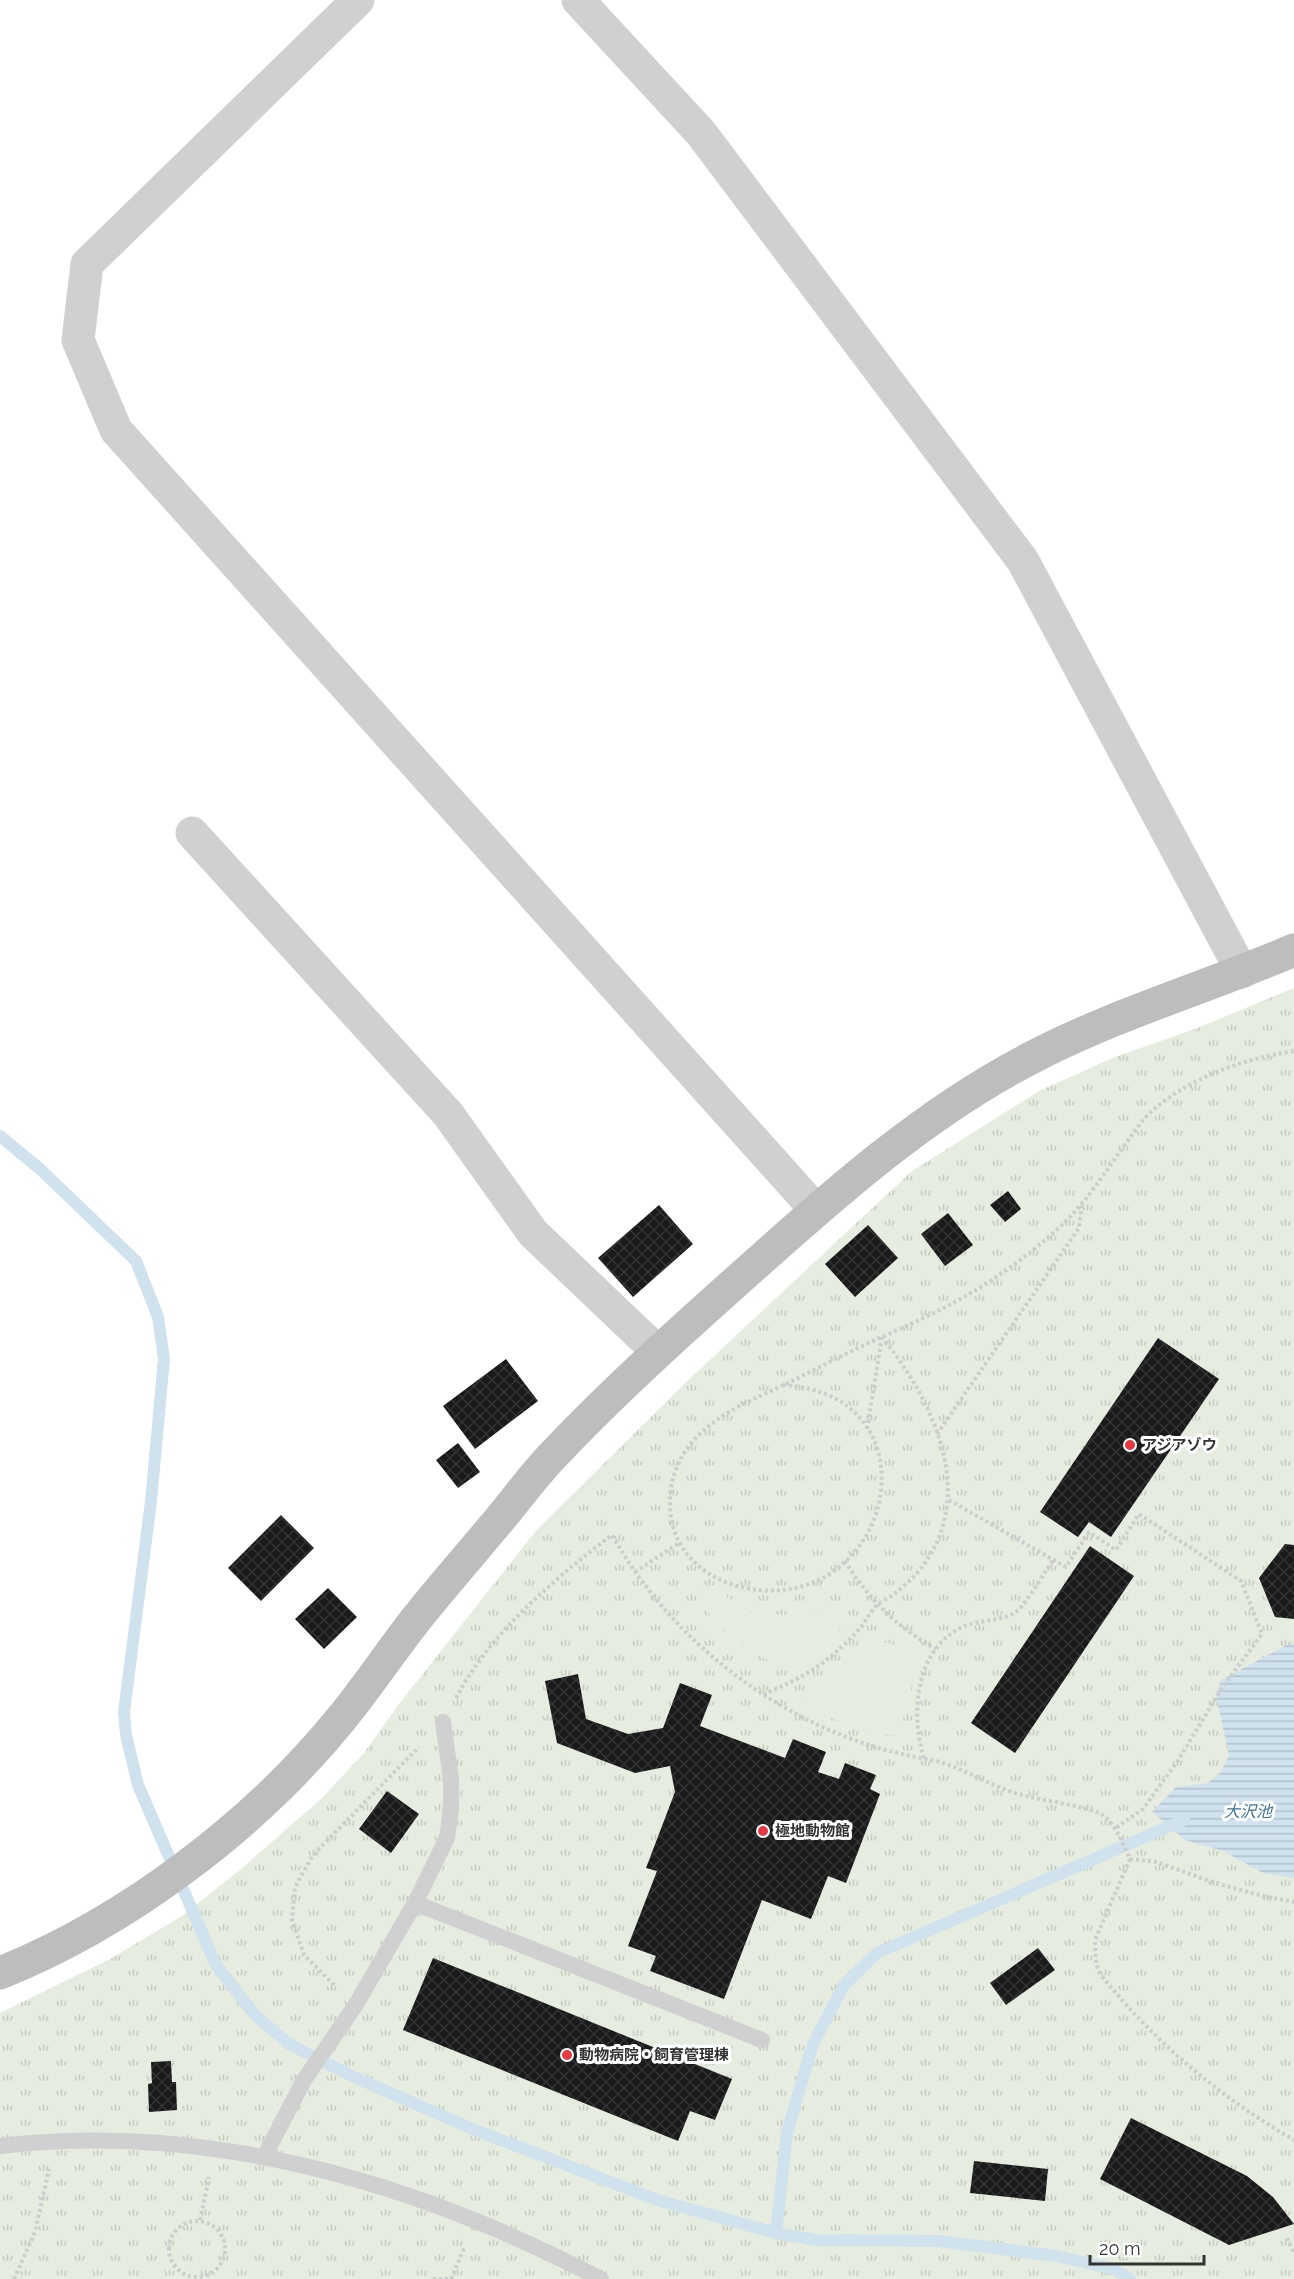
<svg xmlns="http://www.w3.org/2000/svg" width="1294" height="2279" viewBox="0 0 1294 2279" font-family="Raleway,'Noto Sans JP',sans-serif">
  <defs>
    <pattern id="park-tufts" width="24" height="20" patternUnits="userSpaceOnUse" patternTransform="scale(1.5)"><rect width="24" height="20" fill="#e6ecdf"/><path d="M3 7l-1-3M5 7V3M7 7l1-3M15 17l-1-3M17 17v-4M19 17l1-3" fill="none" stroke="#c6cbc0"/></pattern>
    <pattern id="water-rules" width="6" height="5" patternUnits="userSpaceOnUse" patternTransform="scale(1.5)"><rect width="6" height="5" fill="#cfe2ee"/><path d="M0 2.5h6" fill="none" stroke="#b2c2cd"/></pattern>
    <pattern id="building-cross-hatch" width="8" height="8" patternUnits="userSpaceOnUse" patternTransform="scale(1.5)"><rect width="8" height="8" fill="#1a1a1a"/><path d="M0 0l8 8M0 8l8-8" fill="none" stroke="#333"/></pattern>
  </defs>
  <rect width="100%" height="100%" fill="#fff"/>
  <path fill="url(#park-tufts)" d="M1294 988V2279H0V2013L110 1959 182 1916 241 1869 322 1798 364 1753 399 1704 535 1532 682 1386 912 1171 1039 1091 1115 1057 1195 1029Z"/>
  <path fill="#e6ecdf" d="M704 1584 717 1590 750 1612 776 1615 797 1614 827 1607 840 1612 845 1623C837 1632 814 1657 805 1662 773 1678 718 1629 702 1604 699 1599 697 1593 694 1587Z
    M869 1638 914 1650C917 1670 907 1718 895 1735 865 1734 832 1719 805 1705L804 1692 844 1664Z"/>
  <path fill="url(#water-rules)" d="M1294 1643V1878L1263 1873 1223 1851 1185 1840 1152 1812 1176 1787 1208 1783 1221 1772 1229 1755 1216 1696 1221 1680 1287 1645Z"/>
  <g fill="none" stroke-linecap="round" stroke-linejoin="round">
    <path stroke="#cfe2ee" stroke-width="12" d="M0 1136 40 1169 136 1261 158 1317 164 1359 151 1501 124 1712 126 1735 138 1785 216 1965 255 2015 289 2044 354 2077 475 2130 657 2200 776 2233 815 2240 938 2241 1056 2256 1114 2269 1130 2279
      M776 2233 787 2132 813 2044 844 1985 877 1953 1184 1820"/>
  </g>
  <path fill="url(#building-cross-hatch)" d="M1008 1191 1021 1209 1005 1222 990 1205Z
    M659 1205 693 1244 633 1297 598 1258Z
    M948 1213 973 1245 945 1266 921 1234Z
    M868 1225 898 1258 855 1297 825 1264Z
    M1158 1338 1219 1379 1111 1537 1089 1522 1078 1537 1040 1512Z
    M506 1359 538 1401 475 1449 443 1406Z
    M458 1443 480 1472 458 1488 436 1460Z
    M281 1515 314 1548 261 1601 228 1568Z
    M1285 1544 1294 1545V1619L1275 1617 1259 1578Z
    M1090 1546 1134 1576 1015 1753 971 1723Z
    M328 1588 357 1617 324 1649 295 1619Z
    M578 1674 586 1719 628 1734 663 1728 680 1683 712 1695 700 1726 785 1758 793 1739 826 1752 818 1772 839 1779 845 1763 876 1775 870 1789 880 1794 846 1883 828 1876 811 1919 762 1900 724 1999 650 1971 656 1956 628 1946 657 1871 646 1868 675 1792 670 1766 635 1773 557 1743 545 1681Z
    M387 1791 419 1814 391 1853 359 1829Z
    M1038 1948 1055 1970 1006 2005 990 1983Z
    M433 1958 732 2079 715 2120 690 2111 678 2141 403 2030Z
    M171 2061 172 2082H176L177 2110 149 2112 148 2084 152 2083 151 2062Z
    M1131 2118 1247 2176 1273 2197 1294 2224 1229 2245 1100 2179Z
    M974 2161 1048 2169 1045 2201 970 2193Z"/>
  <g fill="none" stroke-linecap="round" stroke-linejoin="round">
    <path stroke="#cdcdcd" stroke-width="4" stroke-dasharray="3 3" stroke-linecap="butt" d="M783 1385C941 1394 894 1611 751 1589 718 1584 685 1564 674 1530 665 1502 671 1469 689 1446 713 1415 752 1400 786 1384 818 1368 850 1351 884 1336 925 1318 965 1299 1002 1273 1031 1253 1061 1229 1084 1201 1100 1181 1114 1160 1129 1139 1135 1131 1141 1121 1149 1114 1187 1078 1243 1059 1294 1051
      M867 1429 882 1337
      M937 1434 1079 1228 1082 1204
      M949 1500 1066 1567 1089 1532 1116 1550 1139 1514 1241 1581 1262 1634 1222 1688 1177 1762 1143 1809 1114 1829
      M845 1561C868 1599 898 1628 936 1649
      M635 1572 679 1543
      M763 1694C801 1680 834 1659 860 1628 866 1621 870 1613 876 1606 880 1602 886 1599 891 1596 901 1589 910 1581 918 1572 980 1497 934 1402 882 1337
      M456 1698C490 1633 554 1579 612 1535 658 1616 728 1681 812 1722 840 1736 871 1747 902 1754 916 1758 932 1759 946 1764 972 1773 995 1788 1022 1795 1036 1799 1093 1808 1101 1814 1116 1824 1123 1844 1130 1859L1095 1940 1096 1963 1100 1974C1155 2042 1218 2096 1294 2140
      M924 1758C910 1713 915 1647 965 1626 979 1620 1005 1621 1017 1611 1027 1603 1045 1571 1054 1559
      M1130 1859 1157 1862 1215 1883 1263 1896 1294 1902
      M334 1985 304 1955 292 1920 295 1887 313 1855 419 1747
      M200 2220 209 2177
      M169 2249a28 28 0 1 1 56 0a28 28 0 1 1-56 0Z
      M1287 2238 1294 2253
      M14 2279 35 2232 49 2169
      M433 2279H450
      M451 2279 465 2246"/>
    <path stroke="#d0d0d0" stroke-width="16" d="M415 1903 762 2040
      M0 2146C209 2121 417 2183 601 2279
      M264 2157 304 2080 355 2006 415 1903 447 1838 451 1809V1779L443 1722"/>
    <path stroke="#d0d0d0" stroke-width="33" d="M358 0 87 264 78 340 116 430 816 1210
      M578 0 701 133 1023 561 1242 972
      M192 833 448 1114 533 1233 658 1352"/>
    <path stroke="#bdbdbd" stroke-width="33" d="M0 1973C127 1922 255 1825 341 1719 368 1686 391 1651 417 1618 445 1583 475 1549 504 1514 521 1493 538 1470 558 1450 618 1387 683 1329 748 1271 835 1193 925 1113 1029 1059 1114 1014 1206 988 1294 950"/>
  </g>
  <g fill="#e63946" stroke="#fff" stroke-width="2">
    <circle cx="1130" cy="1445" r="6"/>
    <circle cx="763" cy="1831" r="6"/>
    <circle cx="567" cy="2055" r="6"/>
  </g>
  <g text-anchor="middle" stroke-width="6" stroke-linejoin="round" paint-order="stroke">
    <g font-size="15" font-weight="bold" fill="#333" stroke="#fff" text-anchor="start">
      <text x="1142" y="1450">アジアゾウ</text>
      <text x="775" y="1836">極地動物館</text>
      <text x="579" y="2060">動物病院・飼育管理棟</text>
    </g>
    <g font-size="16" font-style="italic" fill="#3f7597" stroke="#fff">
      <text x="1248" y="1817">大沢池</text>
    </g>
  </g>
  <path d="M1090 2255v9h114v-9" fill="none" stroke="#333333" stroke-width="3"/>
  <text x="1099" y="2255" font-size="18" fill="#333333" stroke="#ffffff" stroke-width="4.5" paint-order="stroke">20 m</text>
</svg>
